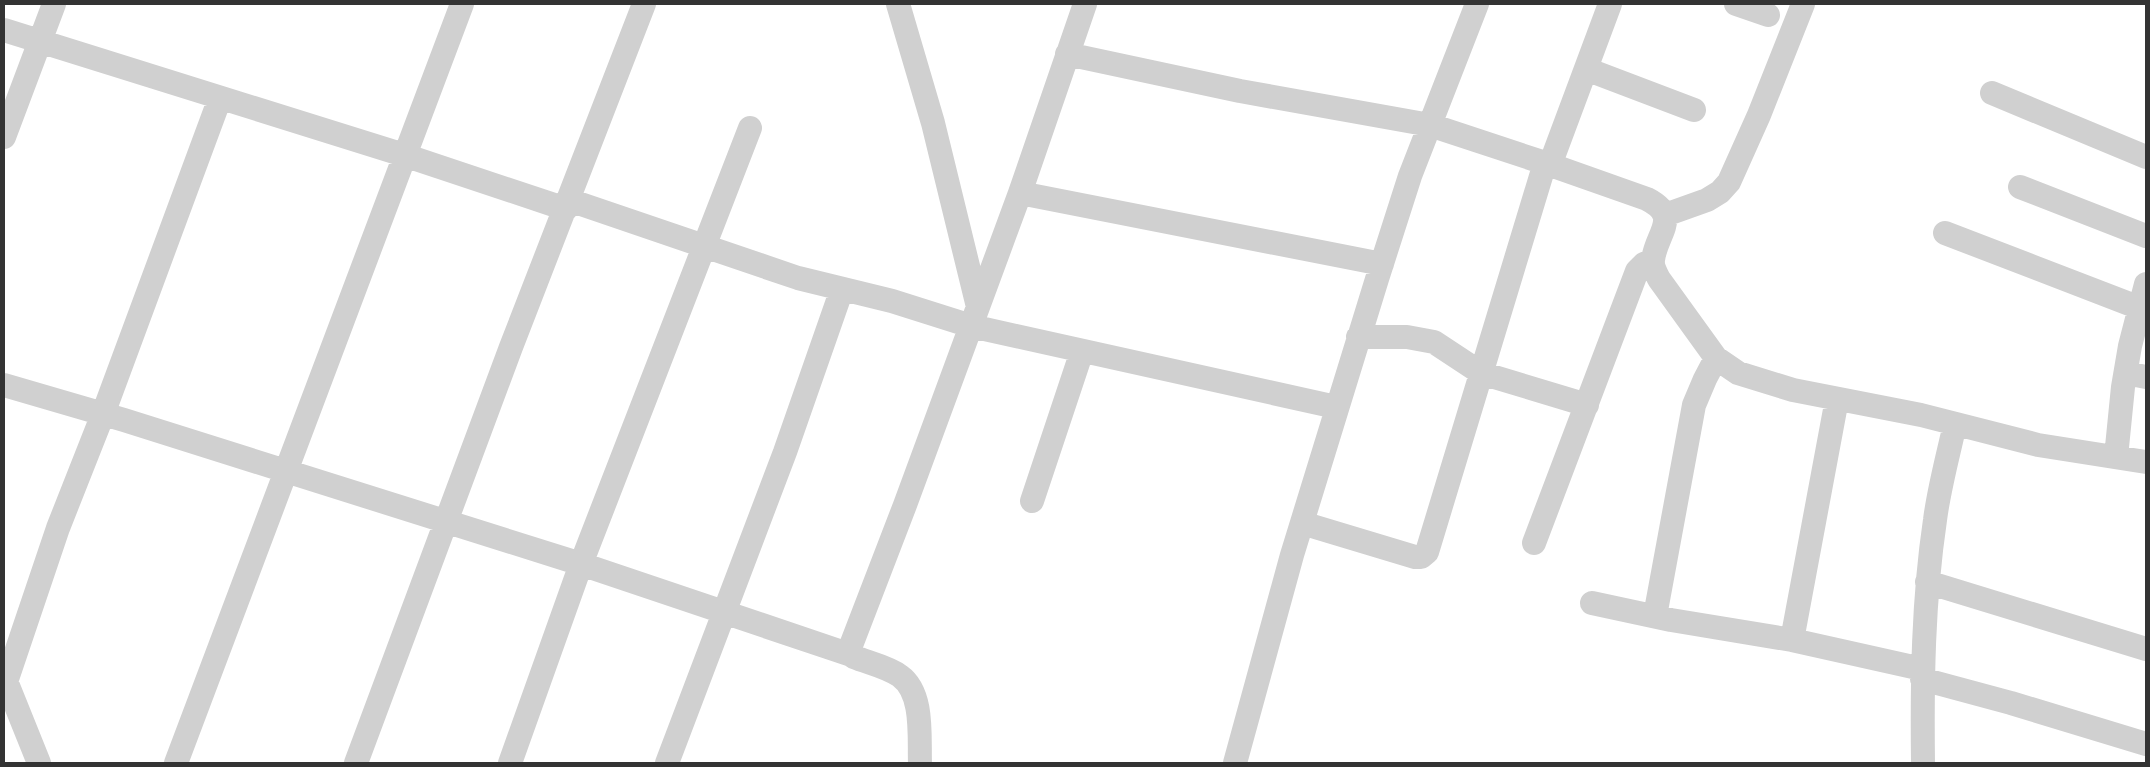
<svg xmlns="http://www.w3.org/2000/svg" width="2150" height="767" viewBox="0 0 2150 767" font-family="'Space Grotesk',sans-serif">
  <rect width="100%" height="100%" fill="#fff"/>
  <g fill="none" stroke-linecap="round" stroke-linejoin="round">
    <path stroke="#d0d0d0" stroke-width="24" d="M898 4 933 123 978 307
      M1736 4 1768 15
      M4 30 404 155 566 209
      M1067 54 1240 91 1430 125 1545 163 1647 199C1682 217 1656 233 1653 260 1652 267 1656 273 1659 279L1716 358 1738 373 1793 390 1921 415 2038 445 2146 462
      M1586 69 1694 110
      M1992 93 2146 157
      M4 137 54 4
      M1550 165 1610 4
      M2020 187 2146 236
      M1020 193 1382 264
      M569 200 798 278 892 301 971 326 1336 407
      M1665 215 1707 200 1720 192 1729 182 1759 115 1803 4
      M1945 233 2140 308
      M1358 337H1407L1434 342 1481 373 1587 405
      M2126 373 2146 377
      M4 385 124 420 581 564 851 655
      M2116 457 2123 387 2130 346 2146 284
      M1032 501 1082 351
      M1302 523 1415 557H1421L1427 552 1545 163
      M1534 543 1637 271 1644 264 1653 260
      M1927 582 2146 649
      M1592 603 1671 620 1792 640 1922 669
      M1655 616 1694 405 1705 379 1716 358
      M1792 640 1837 399
      M4 676 39 763
      M1922 679 2011 703 2146 744
      M6 682 58 528 103 414 220 98
      M176 763 462 4
      M356 763 511 347 644 4
      M510 763 581 564 750 128
      M667 763 785 452 842 289
      M920 763C919 737 924 693 900 676 888 667 869 663 854 657L851 655 850 648 905 505 1020 193 1085 4
      M1235 763 1292 555 1377 279 1410 176 1477 4
      M1923 763C1922 682 1923 601 1935 520 1939 488 1948 456 1955 424"/>
  </g>
  <rect width="2150" height="767" fill="none" stroke="#333333" stroke-width="10"/>
</svg>
